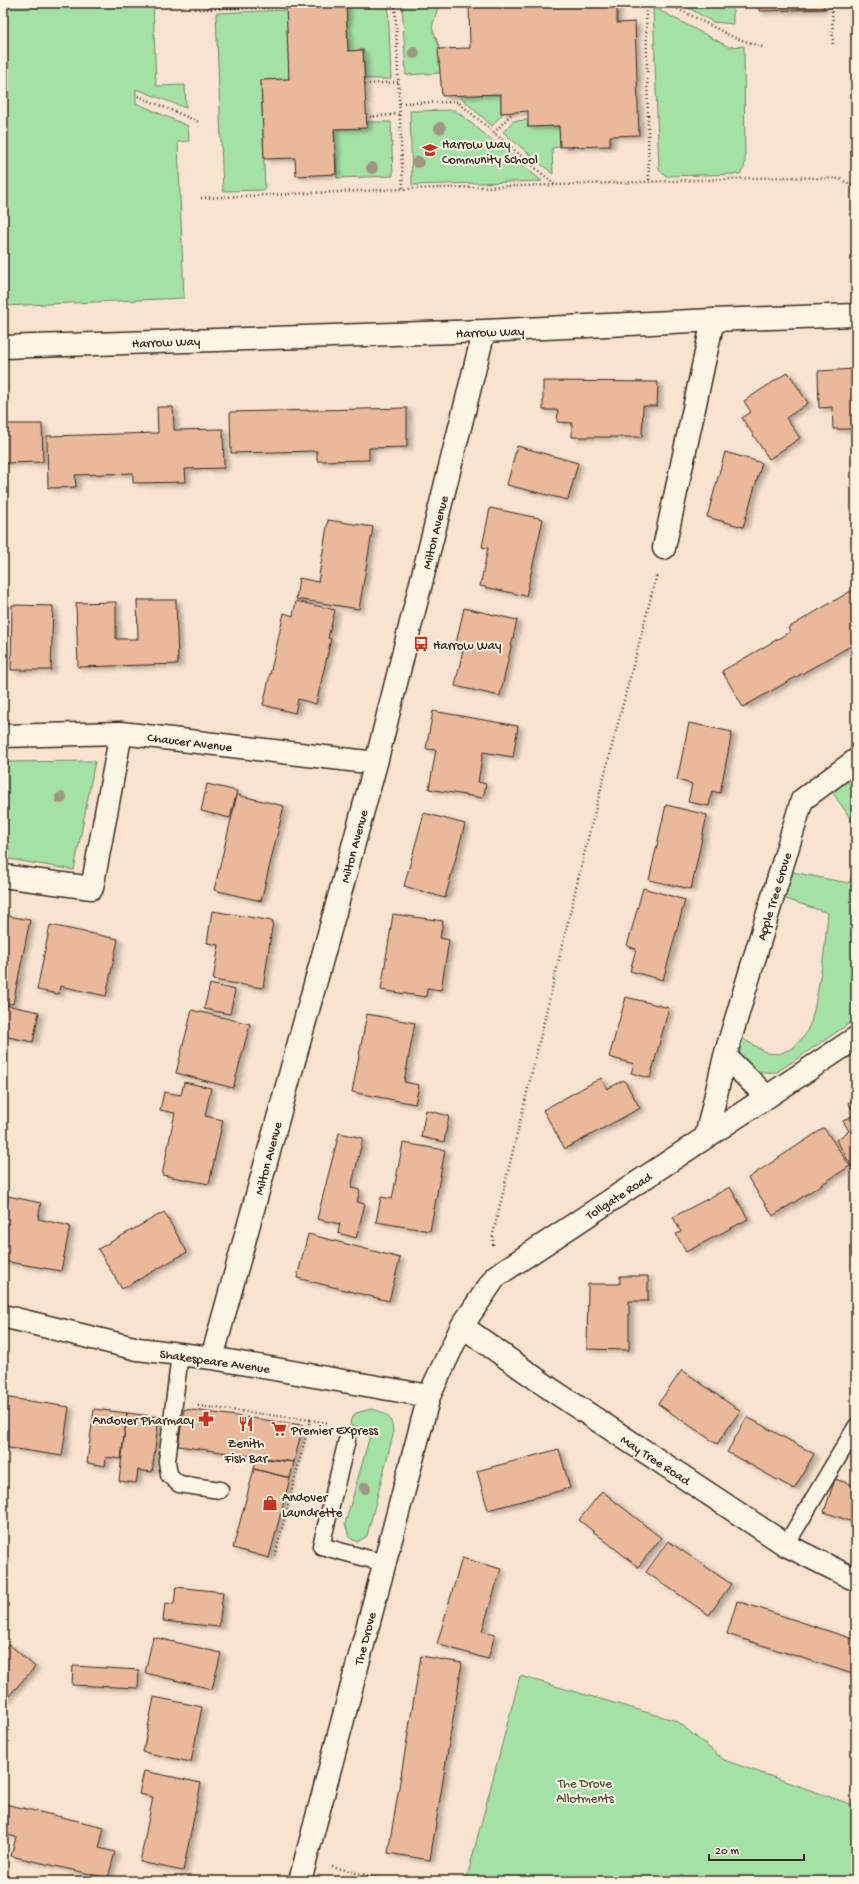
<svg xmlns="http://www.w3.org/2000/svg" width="859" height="1884" viewBox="0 0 859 1884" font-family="'Gochi Hand',sans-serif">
  <defs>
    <filter id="shadow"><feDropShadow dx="4.5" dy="2.5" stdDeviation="2" flood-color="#0004"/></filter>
  </defs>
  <rect width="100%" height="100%" fill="#f7e3cf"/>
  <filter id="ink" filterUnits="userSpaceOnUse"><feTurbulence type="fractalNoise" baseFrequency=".025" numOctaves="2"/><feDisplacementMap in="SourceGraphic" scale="8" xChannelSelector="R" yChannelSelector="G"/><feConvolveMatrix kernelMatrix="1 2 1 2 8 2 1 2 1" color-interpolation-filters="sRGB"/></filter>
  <g filter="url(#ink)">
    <path fill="#a4e1a7" stroke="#708662" d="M3 3H153L156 86 185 85 186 108 136 89V103L188 126 189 141 178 142 184 298 3 306Z
      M346 3H388L391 79H365L363 50 348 51Z
      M402 3H439L432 28 440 49V73L406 75Z
      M680 3H733V24L713 22Z
      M653 7 729 47 744 46 745 162 744 168 740 174 666 176 659 170Z
      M287 10 289 79 261 80 265 190 223 191 216 13Z
      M501 94V113L504 112 492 126 458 95Z
      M455 110 542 181 412 185 410 111Z
      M528 120V127L559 126 560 147 552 148 553 174 503 132 513 121Z
      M367 122H391L393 176 337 178 334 129 367 128Z
      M95 761 74 870 3 858V762Z
      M847 780 856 795V826L830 789Z
      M787 871 848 883 856 872V1019L777 1072C750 1074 737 1066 740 1037L767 1053 779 1054 793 1048 805 1035 811 1022 815 1006 824 954 828 913 780 897Z
      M371 1409C388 1412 393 1419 393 1435L367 1536 357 1542 350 1538 345 1524 371 1432 350 1425 351 1419 356 1413Z
      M520 1676 677 1721 724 1760 856 1806V1881H466Z"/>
    <path fill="#eab99b" stroke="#3b2a1e" filter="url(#shadow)" d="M286 3H346L348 51 363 50 367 128 334 129 336 174 296 176 295 158 264 159 261 80 289 79Z
      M469 3H617V23L635 22 639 135 610 136V146L560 147 559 126 528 127V111L501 113V94L442 96 438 49 470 48Z
      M759 3H824V9L759 11Z
      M856 369V429H833L832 407 819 408 818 371Z
      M788 372 808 403 786 418 800 438 769 459 742 418 751 412 744 401Z
      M543 381 658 382 657 406H643L642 437H572V423L557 422 558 410H543Z
      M157 407H173L174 430 223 429 224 468 185 469 186 482 133 483V473L75 475 76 487 48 488 47 436 158 433Z
      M407 408V447L369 448V460L317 461V451L231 453 230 412Z
      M3 424H42L43 462 3 463Z
      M517 446 578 463 568 500 507 485Z
      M725 452 762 463 743 527 707 517Z
      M490 508 543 519 526 596 480 586 488 548 482 547Z
      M328 520 373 527 359 609 296 599 299 578 318 582Z
      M856 588V643L743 707 722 671 790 632 788 628Z
      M137 600H176L178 664 78 667 76 603 116 602V639H138Z
      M296 601 335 610 328 638 331 639 316 704 298 699 295 713 263 705 284 613 293 616Z
      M12 605 53 606 51 670H11Z
      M464 608 517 620 500 696 455 686 463 650 455 648Z
      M433 711 518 726 513 757 483 752 478 782 486 784 483 798 429 789 436 750 426 749Z
      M689 723 732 732 720 793 712 791 709 806 688 802 692 784 677 780Z
      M207 784 237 791 230 818 201 811Z
      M237 795 284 806 261 901 214 890Z
      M666 805 707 815 691 889 649 880Z
      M424 813 465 824 445 898 404 886Z
      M643 888 685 900 663 980 630 971 636 949 627 946Z
      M212 911 273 921 263 988 213 980 219 945 207 943Z
      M393 914 443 921 440 938 449 940 441 990 427 988 426 997 381 990Z
      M3 915 30 920 13 1004 3 1002Z
      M50 925 118 939 106 996 60 986 59 994 37 990Z
      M210 984 235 990 230 1014 204 1009Z
      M626 997 669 1008 650 1078 631 1073 634 1064 609 1057Z
      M6 1005 39 1012 33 1042 3 1036V1020Z
      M192 1010 250 1024 233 1088 176 1073Z
      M367 1014 415 1023 404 1082 419 1085 415 1104 352 1092Z
      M601 1078 607 1089 624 1080 640 1108 565 1149 543 1110Z
      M184 1082 211 1088 205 1116 223 1120 209 1184 162 1175 175 1113 160 1110 164 1092 181 1095Z
      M856 1098V1173L836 1140 849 1131 843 1121 855 1114 848 1103Z
      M426 1110 449 1116 444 1142 421 1137Z
      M824 1128 850 1166 773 1216 748 1178Z
      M339 1133 363 1138 351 1188 360 1190 357 1202 365 1204 356 1238 338 1233 340 1224 317 1219Z
      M403 1143 445 1150 430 1231 376 1222 381 1197 392 1199Z
      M730 1187 748 1219 686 1252 676 1234 681 1232 673 1217Z
      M8 1196 41 1203 38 1219 70 1226 61 1271 3 1261V1224Z
      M164 1212 187 1252 122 1289 98 1249Z
      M308 1234 400 1258 389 1301 297 1278Z
      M620 1276H648V1301H629V1350L587 1349 588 1284H620Z
      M682 1370 740 1411 717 1444 658 1404Z
      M3 1397 69 1407 62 1456 3 1447Z
      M94 1409 127 1413 121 1459 106 1457 105 1466 87 1463Z
      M184 1409 303 1425 294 1462 178 1446Z
      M127 1413 159 1417 152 1472 138 1470 136 1483 119 1481Z
      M747 1417 814 1454 794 1489 727 1452Z
      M559 1449 570 1488 488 1510 477 1471Z
      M257 1458 294 1462 290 1478 254 1469Z
      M254 1469 290 1478 269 1558 233 1548Z
      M835 1479 856 1486V1523L824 1512Z
      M602 1491 661 1538 638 1567 579 1520Z
      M668 1541 731 1584 709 1615 646 1572Z
      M462 1558 501 1569 482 1631 495 1635 488 1659 437 1644Z
      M176 1587 223 1592 219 1627 163 1621 165 1603 174 1604Z
      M737 1601 856 1640V1675L727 1634Z
      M153 1637 221 1653 212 1689 145 1673Z
      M9 1644 35 1667 5 1700 3 1698V1651Z
      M421 1656 462 1663 430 1860 388 1853Z
      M73 1666 139 1670 138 1688 72 1685Z
      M154 1697 202 1707 191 1762 143 1752Z
      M144 1771 201 1783 183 1871 140 1862 153 1797 139 1794Z
      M5 1804 104 1827 99 1848 115 1852 108 1878 11 1856 16 1837 3 1834V1813Z"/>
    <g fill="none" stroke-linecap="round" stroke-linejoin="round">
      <defs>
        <path id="service" d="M180 1354 167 1461 169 1475 179 1484 220 1490
          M347 1440 321 1546 384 1563
          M786 1545 856 1427"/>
        <path id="minor" d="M3 347 484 331 713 320 856 315
          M664 548 713 320
          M3 736 121 733 376 763
          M3 876 92 888 121 733
          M725 1056 767 1097
          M706 1137 725 1056 802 800 856 760
          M3 1316 138 1349 212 1358 429 1396
          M462 1326 552 1390 786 1545 856 1580
          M212 1358 376 763 484 331
          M300 1881 429 1396 462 1326 496 1276 856 1038"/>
      </defs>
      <use href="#service" stroke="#3b2a1e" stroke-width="19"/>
      <use href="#minor" stroke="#3b2a1e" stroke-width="25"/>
      <path stroke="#3b2a1e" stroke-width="2.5" stroke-dasharray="1 3" stroke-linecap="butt" d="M395 3 403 189
        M646 3 649 182
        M667 3 733 37 765 48
        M832 3 833 47
        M195 9 286 7
        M365 84 399 82
        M138 96 199 122
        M400 103 458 102 555 185
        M366 117 400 114
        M494 133 513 112
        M201 198 403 189 555 185 786 177 840 179 856 187
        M493 1245V1234L589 834 657 574
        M198 1406 310 1420 275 1555
        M310 1420 329 1423
        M332 1867 392 1881
        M442 1881 467 1878 480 1881"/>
      <use href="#service" stroke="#fcf5e5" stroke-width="16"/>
      <use href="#minor" stroke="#fcf5e5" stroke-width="22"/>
    </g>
    <g fill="#9e9780">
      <circle cx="414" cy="53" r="6"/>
      <circle cx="440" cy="128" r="6"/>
      <circle cx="418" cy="162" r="6"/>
      <circle cx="372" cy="168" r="6"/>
      <circle cx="61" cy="798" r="6"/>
      <circle cx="365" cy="1488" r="6"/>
    </g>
  </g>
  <defs>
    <symbol id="school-bare" viewBox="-9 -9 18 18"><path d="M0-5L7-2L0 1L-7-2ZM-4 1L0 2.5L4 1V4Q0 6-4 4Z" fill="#c8321e" stroke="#fcf5e5" stroke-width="2.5" paint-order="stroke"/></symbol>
    <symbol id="bus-bare" viewBox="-9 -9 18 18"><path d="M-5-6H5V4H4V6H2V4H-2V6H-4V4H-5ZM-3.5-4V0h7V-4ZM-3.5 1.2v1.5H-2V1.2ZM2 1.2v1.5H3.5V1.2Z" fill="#c8321e" stroke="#fcf5e5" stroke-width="2.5" paint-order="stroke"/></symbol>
    <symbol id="pharmacy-bare" viewBox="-9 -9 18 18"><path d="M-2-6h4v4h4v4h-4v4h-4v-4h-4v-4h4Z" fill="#c8321e" stroke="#fcf5e5" stroke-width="2.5" paint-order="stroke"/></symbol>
    <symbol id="restaurant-bare" viewBox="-9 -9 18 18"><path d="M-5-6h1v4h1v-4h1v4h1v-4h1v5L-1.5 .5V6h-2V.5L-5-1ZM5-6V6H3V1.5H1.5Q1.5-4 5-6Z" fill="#c8321e" stroke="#fcf5e5" stroke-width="2.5" paint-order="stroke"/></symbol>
    <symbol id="supermarket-bare" viewBox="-9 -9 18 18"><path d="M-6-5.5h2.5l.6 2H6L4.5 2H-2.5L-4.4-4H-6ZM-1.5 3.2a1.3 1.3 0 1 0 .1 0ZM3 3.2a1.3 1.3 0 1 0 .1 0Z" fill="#c8321e" stroke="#fcf5e5" stroke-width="2.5" paint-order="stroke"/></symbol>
    <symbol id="shop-bare" viewBox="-9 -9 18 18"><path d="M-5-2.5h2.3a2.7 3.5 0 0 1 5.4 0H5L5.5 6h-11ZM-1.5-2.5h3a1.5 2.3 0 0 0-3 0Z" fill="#c8321e" stroke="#fcf5e5" stroke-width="2.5" paint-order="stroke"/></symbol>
  </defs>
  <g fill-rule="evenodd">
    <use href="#school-bare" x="419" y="139" width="22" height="22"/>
    <use href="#bus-bare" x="410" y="633" width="22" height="22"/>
    <use href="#pharmacy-bare" x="195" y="1408" width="22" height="22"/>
    <use href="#restaurant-bare" x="235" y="1413" width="22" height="22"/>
    <use href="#supermarket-bare" x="268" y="1418" width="22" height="22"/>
    <use href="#shop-bare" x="259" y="1492" width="22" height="22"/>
  </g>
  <g text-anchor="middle" stroke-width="4" stroke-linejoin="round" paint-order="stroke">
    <g font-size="13" fill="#3b2a1e" stroke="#fcf5e5" text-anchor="start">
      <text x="442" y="148">Harrow Way<tspan x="442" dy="15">Community School</tspan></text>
      <text x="433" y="649">Harrow Way</text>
      <text x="194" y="1424" text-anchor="end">Andover Pharmacy</text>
      <text x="291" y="1434">Premier Express</text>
      <text x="246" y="1447" text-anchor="middle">Zenith<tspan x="246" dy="15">Fish Bar</tspan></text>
      <text x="282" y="1501">Andover<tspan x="282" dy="15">Laundrette</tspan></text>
    </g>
    <g font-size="13" fill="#3b2a1e" stroke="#fcf5e5">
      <text transform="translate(490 331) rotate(-2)" y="5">Harrow Way</text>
      <text transform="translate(166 341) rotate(-2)" y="5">Harrow Way</text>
      <text transform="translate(434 532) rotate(-76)" y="5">Milton Avenue</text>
      <text transform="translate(190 741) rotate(7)" y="5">Chaucer Avenue</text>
      <text transform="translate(353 846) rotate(-75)" y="5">Milton Avenue</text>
      <text transform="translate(773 896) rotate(-73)" y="5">Apple Tree Grove</text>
      <text transform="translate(267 1158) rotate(-75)" y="5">Milton Avenue</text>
      <text transform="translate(618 1195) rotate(-33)" y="5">Tollgate Road</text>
      <text transform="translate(215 1360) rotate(8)" y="5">Shakespeare Avenue</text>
      <text transform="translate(656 1459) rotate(33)" y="5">May Tree Road</text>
      <text transform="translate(364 1638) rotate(-75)" y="5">The Drove</text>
    </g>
    <g font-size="13" fill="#555840" stroke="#fcf5e5">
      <text x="585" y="1787">The Drove<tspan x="585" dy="15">Allotments</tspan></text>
    </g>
  </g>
  <rect width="859" height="1884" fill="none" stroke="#fcf5e5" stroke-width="16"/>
  <rect x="8" y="8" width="843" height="1868" fill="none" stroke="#3b2a1e" stroke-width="1.5" filter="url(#ink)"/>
  <path d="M709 1854v6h95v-6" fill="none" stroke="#3b2a1e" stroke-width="2"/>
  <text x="715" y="1854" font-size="12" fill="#3b2a1e" stroke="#fcf5e5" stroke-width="3" paint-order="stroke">20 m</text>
</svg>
